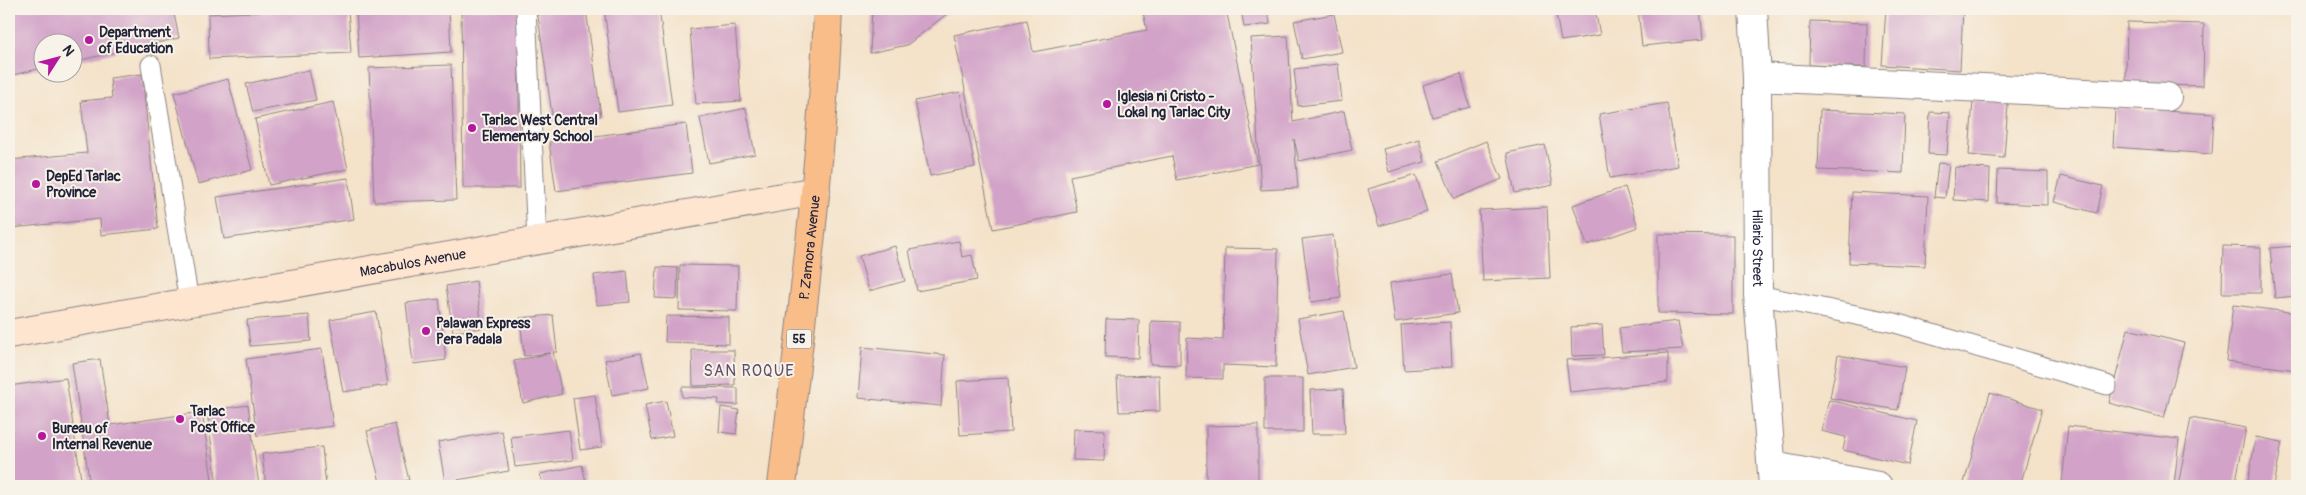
<svg xmlns="http://www.w3.org/2000/svg" width="2306" height="495" viewBox="0 0 2306 495" font-family="Pangolin,sans-serif">
  <rect width="100%" height="100%" fill="#f7f3e8"/>
  <filter id="ink" filterUnits="userSpaceOnUse"><feTurbulence type="fractalNoise" baseFrequency=".02" numOctaves="2"/><feDisplacementMap in="SourceGraphic" scale="10" xChannelSelector="R" yChannelSelector="G"/><feConvolveMatrix kernelMatrix="1 2 1 2 8 2 1 2 1" color-interpolation-filters="sRGB"/></filter>
  <filter id="wash" filterUnits="userSpaceOnUse"><feTurbulence type="fractalNoise" baseFrequency=".0096" numOctaves="4" result="noise"/><feDisplacementMap in="SourceGraphic" scale="20" xChannelSelector="R" yChannelSelector="G"/><feGaussianBlur stdDeviation="1.12" result="paint"/><feColorMatrix in="noise" values="0 0 0 0 0 0 0 0 0 0 0 0 0 0 0 0 0 1.4 0 .05"/><feComposite in="paint" operator="in"/></filter>
  <g filter="url(#wash)">
    <rect width="100%" height="100%" fill="#f4e2c9"/>
    <g id="blocks">
      <path fill="#d2a2c8" d="M9 9H173L179 38 72 62V42H42V68L9 76Z
        M319 9H348L351 53 209 59 208 14Z
        M356 9H449L451 52 359 58Z
        M461 9H518L520 188H463Z
        M537 9H586L601 116 553 122Z
        M604 9H659L672 105 618 112Z
        M872 9H953L907 45 870 53Z
        M1167 9H1226L1258 164 1177 180 1172 156 1070 176 1077 212 993 229 954 35 1027 20 1033 52 1147 30 1143 13Z
        M1241 9H1268L1270 24 1244 27Z
        M1555 9H1595L1600 35 1561 41Z
        M1638 9H1700L1703 40 1642 46Z
        M1886 9H1963L1960 70 1882 65Z
        M1334 14 1342 52 1302 59 1294 21Z
        M1810 21 1867 23 1866 67 1809 65Z
        M2127 22 2204 24 2203 86 2126 84Z
        M735 25 741 101 696 104 690 29Z
        M1288 36 1293 122 1344 111 1352 150 1299 161 1294 139 1298 188 1261 190 1251 38Z
        M1338 64 1342 101 1298 106 1294 69Z
        M451 65 456 200 374 202 369 68Z
        M309 70 316 100 253 112 246 84Z
        M142 74 158 229 101 235 100 219 11 228 14 252 9 253V160L87 153 81 101 112 98 110 78Z
        M1461 74 1470 107 1432 117 1423 85Z
        M228 79 252 170 198 184 174 93Z
        M960 92 975 167 930 176 915 101Z
        M1973 100 2008 104 2004 158 1969 155Z
        M333 102 348 169 269 185 255 119Z
        M1667 103 1678 166 1610 178 1599 114Z
        M746 108 755 154 709 163 700 118Z
        M2115 108 2214 114 2212 154 2113 147Z
        M1820 110 1905 114 1903 173 1818 170Z
        M1930 112 1950 113 1947 155 1928 154Z
        M686 124 692 173 556 191 549 142Z
        M1419 139 1425 162 1389 172 1383 149Z
        M1486 141 1502 179 1454 199 1438 161Z
        M1545 145 1553 185 1515 193 1507 153Z
        M1938 163 1949 164 1945 198 1934 197Z
        M1955 167 1990 169 1989 202 1953 200Z
        M1998 170 2048 172V205L1997 203Z
        M1416 175 1427 212 1379 226 1368 189Z
        M2061 176 2103 186 2097 213 2054 202Z
        M348 178 354 219 224 239 217 197Z
        M1625 187 1638 227 1587 245 1573 205Z
        M1852 192 1928 196 1925 266 1849 263Z
        M1547 207 1550 278 1483 281 1479 210Z
        M1658 234 1733 235V314L1658 313Z
        M1333 235 1341 298 1311 302 1302 239Z
        M959 241 962 257 972 255 977 280 917 291 909 250Z
        M895 246 905 281 869 291 859 256Z
        M2223 246 2261 247V293H2222Z
        M2297 246V296L2275 298 2270 248Z
        M1225 248 1278 249 1276 367 1223 365V379L1186 378 1187 338 1223 340Z
        M680 265 738 266 737 311 679 310Z
        M657 267 678 268 677 299 655 298Z
        M627 271 630 302 597 305 594 275Z
        M1452 274 1458 313 1395 322 1390 283Z
        M476 281 482 328 453 332 446 286Z
        M439 299 446 360 413 364 406 303Z
        M2233 305 2297 313V370L2226 361Z
        M1344 311 1354 367 1308 375 1298 319Z
        M376 312 388 385 343 392 330 320Z
        M309 315 311 341 250 346 247 320Z
        M553 315 557 352H553L562 394 523 403 514 361 550 353 524 356 520 318Z
        M666 316 729 317V344L665 342Z
        M1106 319 1139 320 1138 358 1105 357Z
        M1151 321 1180 322V365L1150 364Z
        M1678 321 1683 349 1622 352 1619 328Z
        M1450 322 1452 367 1404 370 1401 325Z
        M1602 325 1604 355 1572 356 1571 327Z
        M2128 329 2184 343 2164 418 2109 403Z
        M862 347 945 355 941 406 858 398Z
        M322 349 333 426 257 436 246 359Z
        M692 350H734L735 385 693 386Z
        M641 353 649 388 612 395 605 360Z
        M1668 353V382L1570 392 1566 360Z
        M1838 355 1905 367 1898 410 1830 398Z
        M100 359 110 425 202 412 213 486H90L72 363Z
        M1159 375 1160 411 1119 412 1117 376Z
        M66 378 82 486H9V386Z
        M1008 378 1011 432 960 435 957 381Z
        M1265 378H1303V432H1265Z
        M682 387 738 388V405L718 404 719 399 682 397Z
        M1343 389 1345 434H1312L1310 390Z
        M1990 393 2042 409 2020 486H1963Z
        M595 395 602 447 580 450 573 398Z
        M1829 400 1917 421 1908 465 1843 450 1846 437 1821 431Z
        M666 401 673 436 652 440 645 405Z
        M248 405 259 486H217L207 411Z
        M721 407 739 410 736 434 719 432Z
        M2191 418 2246 428 2235 486H2178Z
        M395 424 409 480 381 486 367 431Z
        M1258 425V484H1206V426Z
        M2068 426 2179 439 2174 486H2103L2062 482Z
        M1074 429 1105 430 1104 461 1073 460Z
        M569 430 573 460 515 467 511 437Z
        M502 431 509 471 445 482 438 442Z
        M2256 437 2282 442 2274 486H2247Z
        M322 447 326 486H266L262 454Z
        M582 465 587 486H543L540 474Z"/>
    </g>
  </g>
  <g filter="url(#ink)">
    <use href="#blocks" fill-opacity="0" stroke="#8b8282" stroke-width="1"/>
    <g fill="none" stroke-linecap="round" stroke-linejoin="round">
      <defs>
        <path id="lane" d="M526 9 537 241
          M151 65 189 302
          M1758 295 1895 323 2107 385"/>
        <g id="street">
          <path id="s1" d="M1753 9 1757 77 1758 295 1773 486"/>
          <path d="M1757 77 2167 97"/>
          <path d="M1773 466 1878 486"/>
        </g>
        <g id="secondary">
          <path id="s2" d="M9 334 816 191"/>
        </g>
        <g id="highway">
          <path id="s3" d="M782 486C800 327 822 169 828 9"/>
        </g>
      </defs>
      <use href="#lane" stroke="#8b8282" stroke-width="21"/>
      <use href="#street" stroke="#8b8282" stroke-width="30"/>
      <use href="#secondary" stroke="#8b8282" stroke-width="30"/>
      <use href="#highway" stroke="#8b8282" stroke-width="30"/>
      <use href="#lane" stroke="#fff" stroke-width="19"/>
      <use href="#street" stroke="#fff" stroke-width="28"/>
      <use href="#secondary" stroke="#fde5d0" stroke-width="28"/>
      <use href="#highway" stroke="#f9bd89" stroke-width="28"/>
    </g>
  </g>
  <g fill="#b5179e" stroke="#f7f3e8" stroke-width="2">
    <circle cx="89" cy="40" r="5"/>
    <circle cx="1107" cy="104" r="5"/>
    <circle cx="472" cy="128" r="5"/>
    <circle cx="36" cy="184" r="5"/>
    <circle cx="426" cy="331" r="5"/>
    <circle cx="180" cy="419" r="5"/>
    <circle cx="42" cy="436" r="5"/>
  </g>
  <g text-anchor="middle" stroke-width="4" stroke-linejoin="round" paint-order="stroke">
    <rect fill="#f7f3e8" stroke="#62616f" stroke-width="1" x="786.5" y="329.5" width="25" height="19" rx="4"/>
    <g font-size="12" font-weight="bold" fill="#22223b">
      <text x="799" y="343">55</text>
    </g>
    <g font-size="14" font-weight="bold" fill="#22223b" stroke="#f7f3e8" text-anchor="start">
      <text x="99" y="37">Department<tspan x="99" dy="16">of Education</tspan></text>
      <text x="1117" y="101">Iglesia ni Cristo -<tspan x="1117" dy="16">Lokal ng Tarlac City</tspan></text>
      <text x="482" y="125">Tarlac West Central<tspan x="482" dy="16">Elementary School</tspan></text>
      <text x="46" y="181">DepEd Tarlac<tspan x="46" dy="16">Province</tspan></text>
      <text x="436" y="328">Palawan Express<tspan x="436" dy="16">Pera Padala</tspan></text>
      <text x="190" y="416">Tarlac<tspan x="190" dy="16">Post Office</tspan></text>
      <text x="52" y="433">Bureau of<tspan x="52" dy="16">Internal Revenue</tspan></text>
    </g>
    <g font-size="14" fill="#22223b" stroke="#f7f3e8">
      <text dy="5" stroke="none"><textPath href="#s3" startOffset="240">P. Zamora Avenue</textPath></text>
      <text dy="5" stroke="none"><textPath href="#s1" startOffset="239">Hilario Street</textPath></text>
      <text dy="5" stroke="none"><textPath href="#s2" startOffset="410">Macabulos Avenue</textPath></text>
    </g>
    <g font-size="16" letter-spacing="1" fill="#604f6c" stroke="#f7f3e8">
      <text x="749" y="376">SAN ROQUE</text>
    </g>
  </g>
  <rect width="2306" height="495" fill="none" stroke="#f7f3e8" stroke-width="30"/>
  <g transform="translate(58 58) rotate(54)"><circle r="24" fill="#f7f3e8" stroke="#a29fa3"/>
  <path d="M0-4L9 19L0 12L-9 19Z" fill="#b5179e"/>
  <text y="-8" font-size="14" font-weight="bold" text-anchor="middle" fill="#22223b">N</text>
  </g>
</svg>
